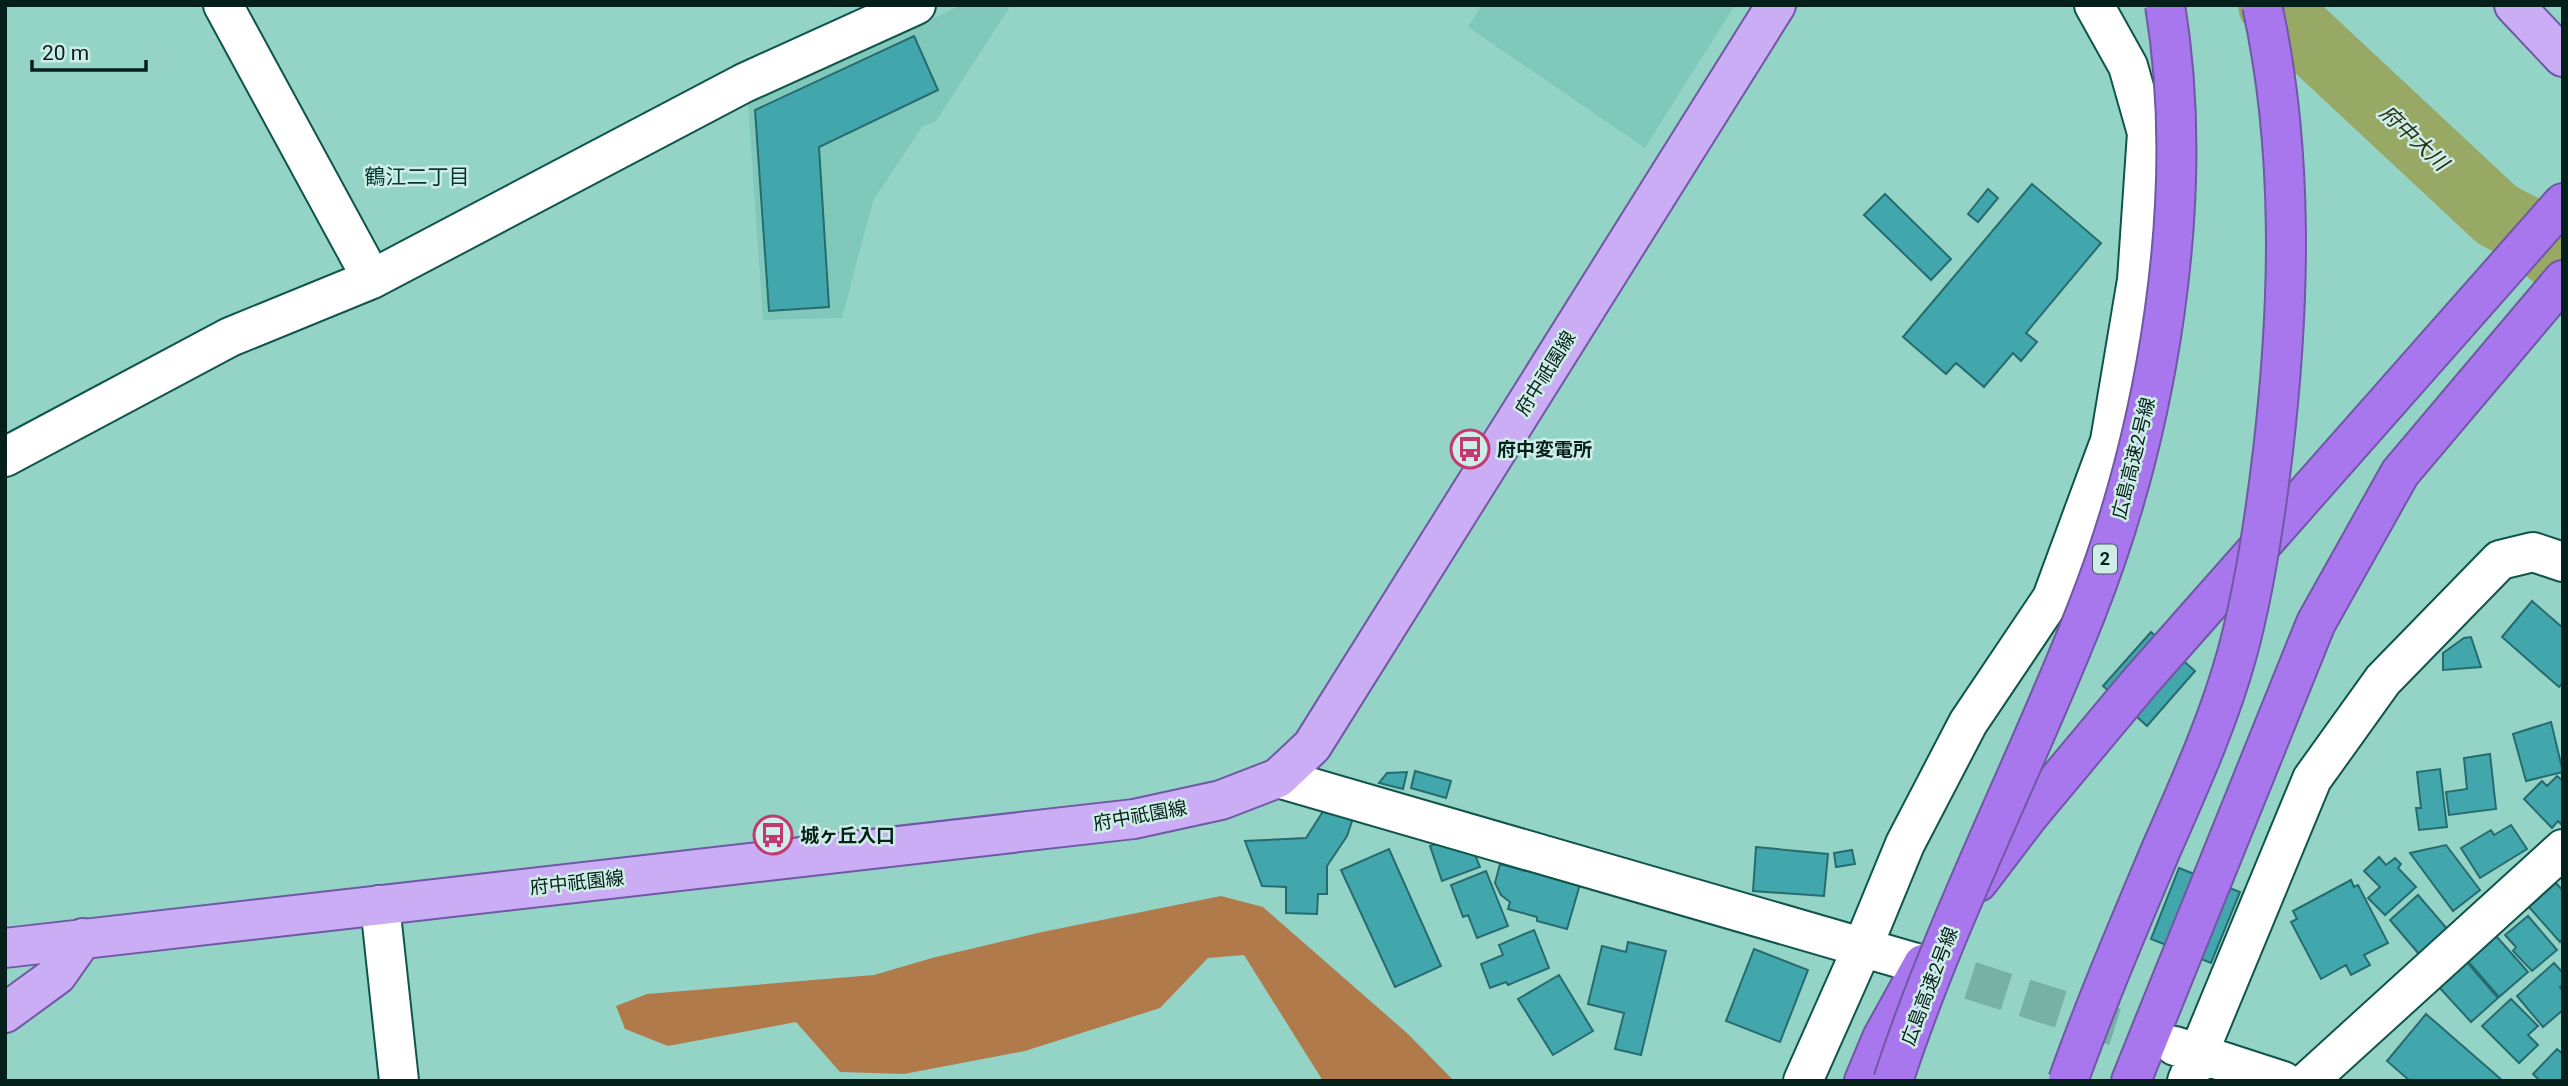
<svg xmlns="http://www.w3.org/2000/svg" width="2568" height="1086" viewBox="0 0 2568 1086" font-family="Roboto,'Noto Sans JP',sans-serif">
  <rect width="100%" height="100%" fill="#94d4c7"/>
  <path fill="#7fc8ba" d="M962 5H1011L936 121 922 127 873 201 842 318 763 320 748 103Z
    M1482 5H1735L1645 148 1468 27Z"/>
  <path fill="#b07a4b" d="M1221 896 1263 907 1408 1034 1454 1081H1323L1244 955 1208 958 1160 1008 1025 1051 904 1074 840 1072 796 1022 668 1046 625 1029 616 1006 647 994 874 975 932 958 1042 932Z"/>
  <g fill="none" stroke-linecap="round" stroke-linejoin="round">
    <path stroke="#98a966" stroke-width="68" d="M2272 5 2497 215 2522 228 2563 262"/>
  </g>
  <path fill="#41a7ad" stroke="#276b6f" stroke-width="2" d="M914 36 938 90 819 147 829 307 769 311 755 110Z
    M2032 184 2101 243 2026 333 2037 342 2021 361 2013 353 1984 387 1956 363 1946 374 1903 337Z
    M1988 189 1998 198 1978 222 1968 214Z
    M1885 194 1951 259 1931 280 1864 215Z
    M2532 601 2563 628V683L2559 687 2502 637Z
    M2151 632 2195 671 2147 726 2103 686Z
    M2471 637 2481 667 2443 670V653L2464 638Z
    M2551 722 2563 772 2526 781 2513 734Z
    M2490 754 2496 809 2449 815 2446 792 2467 789 2464 758Z
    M2440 769 2447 827 2419 830 2416 808H2421L2417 772Z
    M1415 771 1451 781 1446 798 1411 788Z
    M1407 772 1403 789 1379 783 1387 773Z
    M2557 776 2563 781V826L2558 821 2552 828 2524 799 2542 781 2547 786Z
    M1324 810 1353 818 1347 836 1327 866V894H1318L1317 914 1286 913V887L1262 886 1245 841 1306 838Z
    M2511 825 2527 849 2480 878 2461 848 2491 830 2494 835Z
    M1448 839 1471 845 1480 867 1442 881 1430 846Z
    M2446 845 2480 890 2453 911 2410 853Z
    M1756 847 1828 854 1824 896 1753 891Z
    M1389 849 1441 966 1395 987 1341 870Z
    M1852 850 1855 864 1836 867 1834 853Z
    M2379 857 2386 865 2395 858 2401 864 2398 868 2416 887 2385 915 2368 898 2380 887 2364 871Z
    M1500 864 1525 871 1526 867 1581 881 1567 929 1537 921V917L1508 909 1510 902 1501 895 1495 883Z
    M2179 868 2240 892 2211 963 2151 939Z
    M1486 871 1508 926 1477 938 1468 915 1463 917 1451 885Z
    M2351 880 2354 887 2358 885 2388 943 2364 955 2370 965 2351 975 2346 965 2321 979 2291 922 2297 919 2293 911Z
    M2556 883 2563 891V939L2560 942 2529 907Z
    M2418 895 2448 930 2419 954 2390 920Z
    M2528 916 2557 950 2532 971 2513 951 2516 947 2505 935Z
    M1534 930 1549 968 1508 985 1506 982 1490 988 1481 964 1503 955 1499 945Z
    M2496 936 2528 972 2499 997 2467 960Z
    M1628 942 1666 951 1641 1055 1615 1049 1624 1013 1588 1004 1602 946 1626 952Z
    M1754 949 1808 970 1780 1042 1726 1021Z
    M2466 961 2498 998 2471 1022 2438 986Z
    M2554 963 2563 973V985L2560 987 2563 991V1010L2543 1027 2517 996Z
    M1559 975 1593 1031 1553 1055 1518 999Z
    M2511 999 2538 1026 2528 1035 2538 1045 2519 1063 2482 1026Z
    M2426 1014 2503 1081H2410L2387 1061Z
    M2557 1049 2563 1054V1081H2540L2533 1074Z"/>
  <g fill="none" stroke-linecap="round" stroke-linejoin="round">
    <path stroke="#77b0a5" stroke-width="38" stroke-dasharray="38 19" stroke-linecap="butt" d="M1916 963 2175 1046"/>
    <defs>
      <path id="minor" d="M223 5 372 279
        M5 457 230 337 372 279 744 83 916 5
        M1278 778 1916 963
        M380 905 399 1081
        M2175 1046 2283 1081
        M1803 1081 1863 946 1905 844 1968 723 2052 598 2110 441 2137 280 2147 133 2128 66 2094 5
        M2187 1081 2312 779 2383 680 2500 560 2533 552 2563 562
        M2308 1081 2563 849"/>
      <path id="major" d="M2514 5 2563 57
        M5 948 1134 819 1221 800 1278 778 1312 746 1776 5
        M5 1013 57 975 83 938"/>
      <path id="highway" d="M1978 882 2029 815 2140 682 2563 203
        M1864 1081 1882 1038 1923 964
        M2131 1081 2316 623 2400 473 2563 280"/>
    </defs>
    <use href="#minor" stroke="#10554b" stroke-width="42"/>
    <use href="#major" stroke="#6f58a4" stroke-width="42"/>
    <use href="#highway" stroke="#6f58a4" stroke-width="42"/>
    <use href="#minor" stroke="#fff" stroke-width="38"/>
    <use href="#major" stroke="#cbadf5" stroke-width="38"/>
    <use href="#highway" stroke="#a877ee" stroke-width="38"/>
    <defs>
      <path id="highway-bridge" d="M1893 1081C1946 919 2025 768 2087 610 2158 429 2197 198 2165 5
        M2068 1081C2096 1003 2128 928 2160 852 2188 788 2218 723 2237 654 2255 588 2265 519 2273 451 2290 304 2294 150 2262 5"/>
    </defs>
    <use href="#highway-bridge" stroke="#6f58a4" stroke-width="42" stroke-linecap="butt"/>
    <use href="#highway-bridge" stroke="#a877ee" stroke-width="38"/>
  </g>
  <defs>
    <symbol id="bus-ring" viewBox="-11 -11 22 22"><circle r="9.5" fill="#ceede6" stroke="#c2386f" stroke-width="1.5"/><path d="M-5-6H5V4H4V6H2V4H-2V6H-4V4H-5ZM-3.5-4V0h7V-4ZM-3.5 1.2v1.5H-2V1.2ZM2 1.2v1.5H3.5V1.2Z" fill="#c2386f"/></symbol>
  </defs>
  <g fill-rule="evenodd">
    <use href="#bus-ring" x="1448" y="427" width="44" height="44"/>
    <use href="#bus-ring" x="751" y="813" width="44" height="44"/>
  </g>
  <g text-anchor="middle" stroke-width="5" stroke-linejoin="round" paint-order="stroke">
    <rect fill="#ceede6" stroke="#415d58" stroke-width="2" x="2093" y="544.5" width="24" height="29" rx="5"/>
    <g font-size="18" font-weight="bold" fill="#051f1b">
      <text x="2105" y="565">2</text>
    </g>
    <g font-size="19" fill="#051f1b" stroke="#ceede6">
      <text transform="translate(1545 373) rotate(-58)" y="7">府中祇園線</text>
      <text transform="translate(2133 458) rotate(-76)" y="7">広島高速2号線</text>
      <text transform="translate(1140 815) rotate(-10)" y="7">府中祇園線</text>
      <text transform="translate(577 882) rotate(-6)" y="7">府中祇園線</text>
      <text transform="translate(1929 986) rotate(-69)" y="7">広島高速2号線</text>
    </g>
    <g font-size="19" font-weight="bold" fill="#051f1b" stroke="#ceede6" text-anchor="start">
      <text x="1497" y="456">府中変電所</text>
      <text x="800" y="842">城ヶ丘入口</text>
    </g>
    <g font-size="21" font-style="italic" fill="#262d0f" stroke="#ceede6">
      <text transform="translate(2414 138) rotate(43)" y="7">府中大川</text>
    </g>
    <g font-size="21" fill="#033831" stroke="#ceede6">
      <text x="417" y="184">鶴江二丁目</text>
    </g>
  </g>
  <rect width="2568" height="1086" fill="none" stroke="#051f1b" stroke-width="14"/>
  <path d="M32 60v10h114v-10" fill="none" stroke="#051f1b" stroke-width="3.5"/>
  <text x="42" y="60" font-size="21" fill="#051f1b" stroke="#ceede6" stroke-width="5" paint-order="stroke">20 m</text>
</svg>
